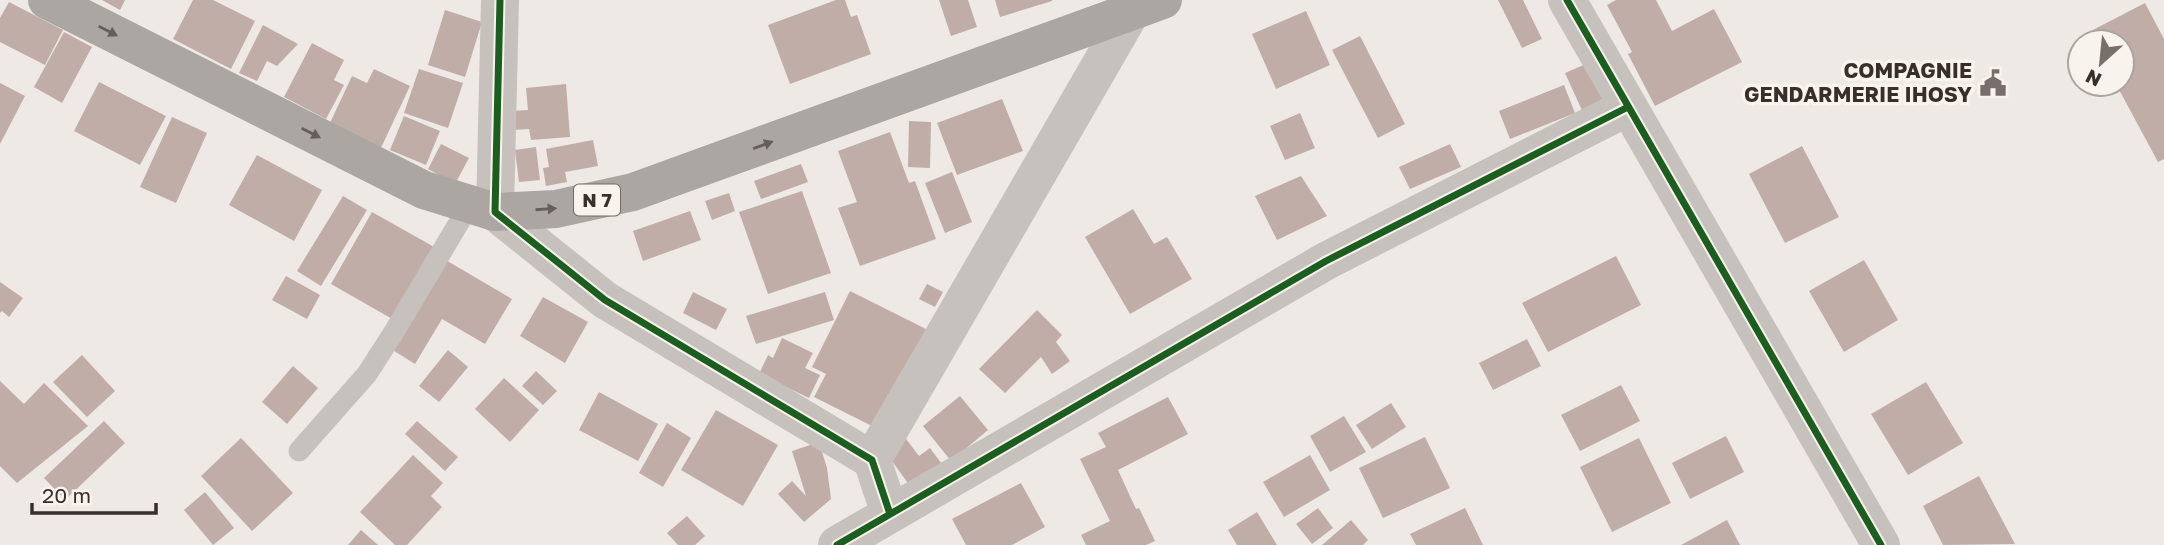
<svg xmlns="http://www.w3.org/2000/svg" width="2164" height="545" viewBox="0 0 2164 545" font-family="'Golos Text',sans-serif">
  <rect width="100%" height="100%" fill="#eee9e4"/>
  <path fill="#c0ada8" d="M102 0H125L120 10Z
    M193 0H213L255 21 231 69 173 39Z
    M836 0H845L851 17 857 15 871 54 790 84 768 25Z
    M939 0H968L977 27 951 36Z
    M995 0H1052V1L1000 17Z
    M1498 0H1523L1542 39 1522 48Z
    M1616 0H1656L1672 31 1714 9 1742 62 1655 106 1628 54 1632 52 1607 5Z
    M9 2 63 30 45 65 0 42V18Z
    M2145 3 2164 39V159L2158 162 2116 84H2122V42H2094L2089 32Z
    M445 10 482 22 465 77 428 65Z
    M1306 11 1330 65 1276 89 1252 34Z
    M263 25 298 44 277 66 267 61 257 81 239 73Z
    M64 32 92 47 62 103 34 87Z
    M1360 36 1405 124 1378 138 1332 50Z
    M312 43 344 60 334 80 344 85 326 119 284 97Z
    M1588 63 1608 107 1585 117 1565 73Z
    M374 69 410 86 380 150 329 125 352 76 367 83Z
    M419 69 463 83 448 128 404 113Z
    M99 82 166 116 140 165 74 131Z
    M0 83 25 96 0 144Z
    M566 84 570 137 531 140 529 129 513 130 511 111 528 110 526 88Z
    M1564 85 1575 113 1510 139 1499 111Z
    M1002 99 1023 151 957 175 937 123Z
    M1300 113 1315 148 1285 160 1270 126Z
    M404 116 440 131 426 165 390 150Z
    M172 117 207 133 176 203 140 187Z
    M909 121 931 122 930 168 908 167Z
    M890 132 909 183 915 181 936 239 860 266 838 208 857 202 838 151Z
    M593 140 598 166 565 172 567 182 546 186 543 168 549 167 546 149Z
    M441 144 469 158 455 184 428 169Z
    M1450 144 1461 167 1410 189 1399 167Z
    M1802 146 1839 217 1785 243 1749 174Z
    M536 147 540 180 519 182 515 150Z
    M257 155 322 190 294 241 229 205Z
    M801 164 808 182 761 199 754 181Z
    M952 172 972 222 945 233 925 183Z
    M1301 176 1327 216 1277 240 1255 196Z
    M802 191 831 273 768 294 739 212Z
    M729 193 735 211 712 220 705 201Z
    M343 196 367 210 321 286 297 271Z
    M1133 209 1154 244 1167 237 1192 279 1130 314 1085 237Z
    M690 211 701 240 643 261 633 231Z
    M372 212 436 248 394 320 331 284Z
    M1616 256 1641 305 1548 352 1522 303Z
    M444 259 512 299 485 344 442 319 415 364 391 349Z
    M1864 260 1898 320 1844 352 1809 291Z
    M286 276 320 295 307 319 272 300Z
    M0 282 23 298 9 317 2 311 0 313Z
    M927 284 943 292 935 307 919 299Z
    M850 291 928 330 878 429 814 397 826 374 812 367Z
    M693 292 727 309 716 330 683 313Z
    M825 292 834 320 756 344 746 316Z
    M543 297 588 322 565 363 520 336Z
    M1037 310 1062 335 1056 342 1070 361 1052 374 1041 357 1005 393 979 369Z
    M782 338 813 353 805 368 820 375 809 398 759 374 768 355 773 358Z
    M1527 339 1541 366 1493 390 1479 363Z
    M448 350 468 367 439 402 419 386Z
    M82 355 115 391 87 417 53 382Z
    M293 366 318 388 287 424 262 402Z
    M536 371 557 391 543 405 522 386Z
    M504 378 539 410 510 442 475 409Z
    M0 381 24 404 44 383 88 426 17 483 0 466Z
    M1926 382 1963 443 1908 475 1871 414Z
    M1621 385 1640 421 1580 451 1561 415Z
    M599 392 658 424 638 461 579 430Z
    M960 396 988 430 951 461 923 426Z
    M1168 397 1188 434 1118 470 1136 509 1139 508 1155 541 1146 545H1086L1081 535 1110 521 1080 459 1106 447 1098 433Z
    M1391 403 1406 427 1372 449 1356 425Z
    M716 410 778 445 743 506 681 470Z
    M1344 416 1366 452 1330 472 1310 436Z
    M104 421 125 443 65 500 44 478Z
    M417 421 458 457 445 471 405 434Z
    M667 423 691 438 663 487 639 473Z
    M1726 436 1744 472 1690 499 1672 463Z
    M1425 437 1450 488 1383 518 1359 468Z
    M241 438 293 493 252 531 201 476Z
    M1639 438 1671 503 1612 532 1580 467Z
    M906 439 919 456 930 448 944 467 913 490 886 453Z
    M819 442 827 468 831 499 804 522 778 494 792 481 806 496 792 451Z
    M413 455 443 483 431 496 442 507 407 545H395L360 512Z
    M1310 455 1330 490 1284 517 1263 482Z
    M1979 476 2015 544 1943 545 1923 506Z
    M1021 483 1045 527 1012 545H966L952 519Z
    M205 492 234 528 213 545 184 510Z
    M1318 508 1333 528 1312 544 1296 524Z
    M1465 508 1483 545H1416L1410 534Z
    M1257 512 1277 545H1237L1228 530Z
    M687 516 705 536 695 545H678L667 533Z
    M1351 520 1368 540 1363 545H1322Z
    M1727 520 1740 545H1681Z
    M361 530 378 545H348Z"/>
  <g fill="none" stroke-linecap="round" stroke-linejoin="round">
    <path stroke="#c7c1bd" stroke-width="21" d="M299 451 367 374 394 332 470 204"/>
    <path stroke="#c7c1bd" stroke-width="38" d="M500 0 495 212 605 300 872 460 890 514
      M1567 0 1881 545
      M872 460 1138 0
      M837 545 1326 261 1628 107"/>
    <path stroke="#aca6a2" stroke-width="38" d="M47 0 424 190 495 212 556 209 633 192 1163 0"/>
    <defs>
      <path id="cycleway" d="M500 0 495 212 605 300 872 460 890 514
        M1567 0 1881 545
        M837 545 1326 261 1628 107"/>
    </defs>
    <use href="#cycleway" stroke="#f9f3ed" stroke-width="11"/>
    <use href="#cycleway" stroke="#1b5e20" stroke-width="7"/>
  </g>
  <defs><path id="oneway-solid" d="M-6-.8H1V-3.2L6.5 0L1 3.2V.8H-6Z" transform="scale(1.75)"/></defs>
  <g fill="#665e5b">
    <use href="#oneway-solid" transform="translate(108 31) rotate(27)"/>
    <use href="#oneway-solid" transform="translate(311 133) rotate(27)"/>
    <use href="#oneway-solid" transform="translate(763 145) rotate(-20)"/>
    <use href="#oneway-solid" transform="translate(546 209) rotate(-4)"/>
  </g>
  <defs>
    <symbol id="civic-bare" viewBox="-9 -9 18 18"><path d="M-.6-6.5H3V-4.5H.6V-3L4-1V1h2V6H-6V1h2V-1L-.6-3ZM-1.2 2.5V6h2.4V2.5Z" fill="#786f6c" stroke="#f9f3ed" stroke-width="2.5" paint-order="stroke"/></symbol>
  </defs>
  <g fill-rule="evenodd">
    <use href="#civic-bare" x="1974" y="64" width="38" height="38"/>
  </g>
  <g text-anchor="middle" stroke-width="7" stroke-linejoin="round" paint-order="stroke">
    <rect fill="#f9f3ed" stroke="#726965" stroke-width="2" x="574" y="184.5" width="46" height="31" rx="5"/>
    <g font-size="19" font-weight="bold" fill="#382e2b">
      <text x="597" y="207">N 7</text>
    </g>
    <g font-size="21" font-weight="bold" fill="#382e2b" stroke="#f9f3ed" text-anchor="end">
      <text x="1972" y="78">COMPAGNIE<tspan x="1972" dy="24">GENDARMERIE IHOSY</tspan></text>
    </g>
  </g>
  <g transform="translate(2101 63) rotate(207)"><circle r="33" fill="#f9f3ed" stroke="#aca49f" stroke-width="2"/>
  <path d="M0-5L12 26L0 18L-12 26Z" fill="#786f6c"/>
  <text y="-10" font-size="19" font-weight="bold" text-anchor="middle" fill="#382e2b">N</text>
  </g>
  <path d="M32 503v10h124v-10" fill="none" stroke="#382e2b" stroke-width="3.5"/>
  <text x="42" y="503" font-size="21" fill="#382e2b" stroke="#f9f3ed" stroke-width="5" paint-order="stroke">20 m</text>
</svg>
